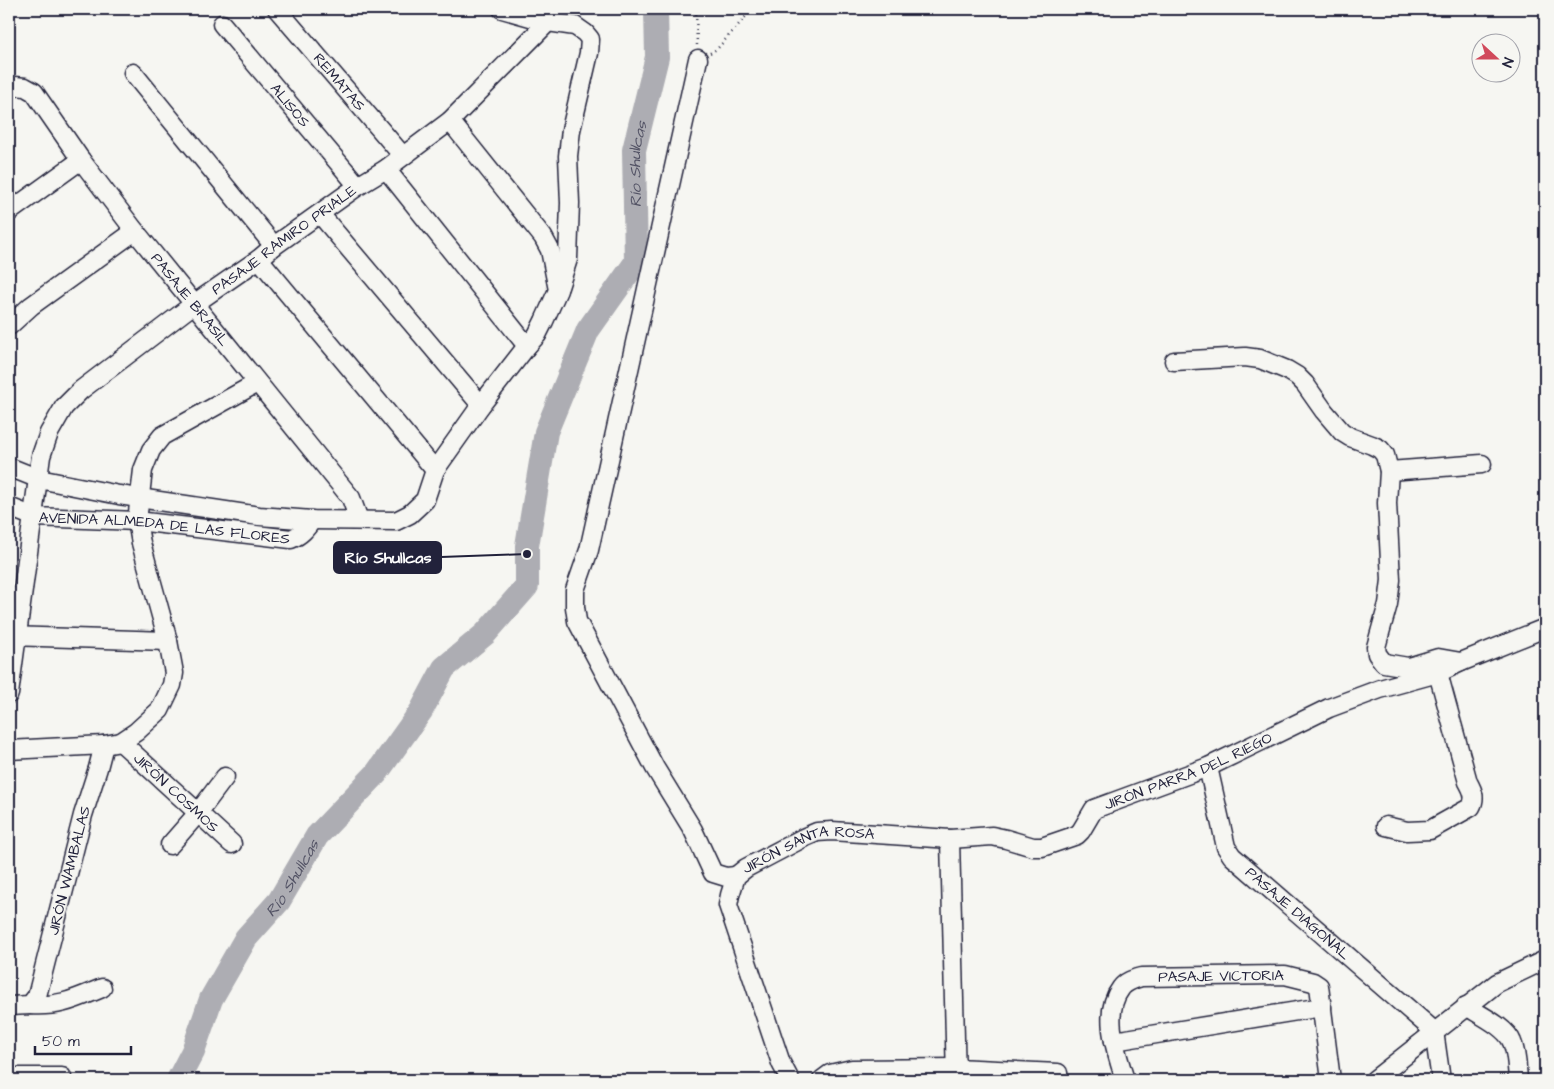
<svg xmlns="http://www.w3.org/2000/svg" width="1554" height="1089" viewBox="0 0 1554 1089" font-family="'Architects Daughter',sans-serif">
  <rect width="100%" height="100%" fill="#f6f6f2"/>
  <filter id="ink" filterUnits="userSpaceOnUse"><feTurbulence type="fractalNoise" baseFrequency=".02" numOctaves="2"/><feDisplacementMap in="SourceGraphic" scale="10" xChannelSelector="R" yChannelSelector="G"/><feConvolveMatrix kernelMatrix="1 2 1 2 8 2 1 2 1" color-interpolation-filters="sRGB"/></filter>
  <g filter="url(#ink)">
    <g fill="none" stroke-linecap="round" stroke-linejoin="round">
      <path stroke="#adadb3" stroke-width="24" id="s1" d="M178 1080 193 1051 211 999 246 938 279 901 317 836 376 774 421 711 444 668 485 634 527 586V546L546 432 588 330 636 262 634 150 657 57 656 9"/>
      <defs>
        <g id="minor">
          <path id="s2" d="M277 9 403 156"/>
          <path d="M502 9 548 22 575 26 585 33 590 39 589 53 571 130 568 156 570 203 568 259 559 287"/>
          <path id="s3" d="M222 24 358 186"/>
          <path d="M698 59 589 550 575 590V607L577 621 655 768 693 830 713 873 726 877 736 876"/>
          <path d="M133 73 274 246"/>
          <path id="s4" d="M9 91 15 86 25 87 34 92 81 160 135 231 351 498 359 520"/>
          <path d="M386 169 527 346"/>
          <path d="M9 212 81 160"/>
          <path d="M320 214 481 405"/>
          <path d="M259 259 435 470"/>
          <path d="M9 326 31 306 135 231"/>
          <path d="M1174 361 1245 357 1260 359 1287 370 1297 376 1305 384 1324 411 1342 432 1350 437 1372 445 1380 449 1385 455 1389 471 1387 503 1391 580 1388 604 1376 647 1377 654 1384 663 1408 667 1438 658 1461 662"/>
          <path d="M9 467 39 479 119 495 259 516 312 520 396 521 410 514 425 500 435 470 481 405 527 346 537 335 544 321 558 290 550 250 543 237 450 121"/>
          <path d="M1389 471 1482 464"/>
          <path id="s5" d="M9 507 34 517 137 521 291 539C301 535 306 529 312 520"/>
          <path d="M9 636 168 641"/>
          <path id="s6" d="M9 694 41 456 49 433 64 407 81 390 194 304 259 259 274 246 358 186 386 169 450 121 548 22"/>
          <path id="s7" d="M121 742 232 844"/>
          <path d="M9 750 104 745 121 742 136 732 160 710 172 685 174 673 168 641 141 543 137 521 143 470 151 450 162 436 257 383"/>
          <path id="s8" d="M1208 767 1226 847 1232 856 1434 1031 1441 1080"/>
          <path d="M1386 826 1407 831 1430 830 1471 807C1476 798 1473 791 1468 782L1438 673"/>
          <path d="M950 839 956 1080"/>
          <path d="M170 845 198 813 225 777"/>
          <path d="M30 1005C60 1007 75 999 102 988"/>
          <path id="s9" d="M9 1006 30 1005 37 996 83 815 98 768 104 745"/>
          <path d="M1466 1006C1480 1015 1506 1027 1512 1042 1517 1053 1517 1068 1518 1080"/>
          <path d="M1114 1041 1322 1007"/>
          <path d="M9 1077H62"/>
          <path id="s10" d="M790 1080 781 1063 728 905 730 895 736 876 746 868 803 838 817 832 832 831 950 839 992 836 1006 839 1033 847H1042L1077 835 1081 831 1094 809 1208 767 1329 708 1380 689 1438 673 1461 662 1545 628"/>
          <path d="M822 1080 830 1074 852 1069 956 1068 1058 1073 1059 1080"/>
          <path id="s11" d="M1125 1080C1117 1053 1101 1014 1121 988 1126 981 1134 979 1141 977L1285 975 1313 982 1319 986 1331 1080"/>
          <path d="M1374 1080 1497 983 1545 960"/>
        </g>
      </defs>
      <use href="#minor" stroke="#22223b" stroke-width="21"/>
      <path stroke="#22223b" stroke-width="2.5" stroke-dasharray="1 4" stroke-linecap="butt" d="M696 9 697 45
        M710 53 717 49 748 14 749 9"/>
      <use href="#minor" stroke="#f6f6f2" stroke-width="18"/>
    </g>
  </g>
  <g text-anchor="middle" stroke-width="4" stroke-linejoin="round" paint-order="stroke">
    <g font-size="15" fill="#22223b" stroke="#f6f6f2">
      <text dy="5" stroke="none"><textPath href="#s2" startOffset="96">REMATAS</textPath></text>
      <text dy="5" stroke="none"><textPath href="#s3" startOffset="106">ALISOS</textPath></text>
      <text dy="5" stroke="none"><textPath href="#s6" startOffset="571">PASAJE RAMIRO PRIALE</textPath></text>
      <text dy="5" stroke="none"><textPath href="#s4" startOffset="288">PASAJE BRASIL</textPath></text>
      <text dy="5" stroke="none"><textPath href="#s5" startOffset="158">AVENIDA ALMEDA DE LAS FLORES</textPath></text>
      <text dy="5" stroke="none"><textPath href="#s10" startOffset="705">JIRÓN PARRA DEL RIEGO</textPath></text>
      <text dy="5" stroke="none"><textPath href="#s7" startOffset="75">JIRÓN COSMOS</textPath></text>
      <text dy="5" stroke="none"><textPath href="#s10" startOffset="296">JIRÓN SANTA ROSA</textPath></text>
      <text dy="5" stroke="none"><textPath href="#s9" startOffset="162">JIRÓN WAMBALAS</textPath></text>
      <text dy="5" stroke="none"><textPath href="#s8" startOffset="180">PASAJE DIAGONAL</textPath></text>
      <text dy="5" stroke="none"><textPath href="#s11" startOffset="199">PASAJE VICTORIA</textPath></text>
    </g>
    <g font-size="16" font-style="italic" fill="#535365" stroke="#f6f6f2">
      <text dy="6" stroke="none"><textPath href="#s1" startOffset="1059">Río Shullcas</textPath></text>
      <text dy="6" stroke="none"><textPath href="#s1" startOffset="234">Río Shullcas</textPath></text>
    </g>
  </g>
  <path fill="none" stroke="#22223b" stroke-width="2" d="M527 554L441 557"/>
  <circle fill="#22223b" stroke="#f6f6f2" stroke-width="2" cx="527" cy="554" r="5"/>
  <rect fill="#22223b" stroke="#22223b" stroke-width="2" x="334" y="542" width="107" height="31" rx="5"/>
  <g font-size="16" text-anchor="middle" font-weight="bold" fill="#fff">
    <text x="388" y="563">Río Shullcas</text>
  </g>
  <rect width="1554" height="1089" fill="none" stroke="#f6f6f2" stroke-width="30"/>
  <rect x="15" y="15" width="1524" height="1059" fill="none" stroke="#22223b" stroke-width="2" filter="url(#ink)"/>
  <g transform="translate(1496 58) rotate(111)"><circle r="24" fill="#f6f6f2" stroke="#a1a1a9"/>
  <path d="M0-4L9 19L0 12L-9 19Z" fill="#d1495b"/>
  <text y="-8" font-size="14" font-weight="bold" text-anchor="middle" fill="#22223b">N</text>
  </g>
  <path d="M35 1046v8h96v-8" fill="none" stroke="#22223b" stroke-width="2.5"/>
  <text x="42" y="1046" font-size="15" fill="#22223b" stroke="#f6f6f2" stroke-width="4" paint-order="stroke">50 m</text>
</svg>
